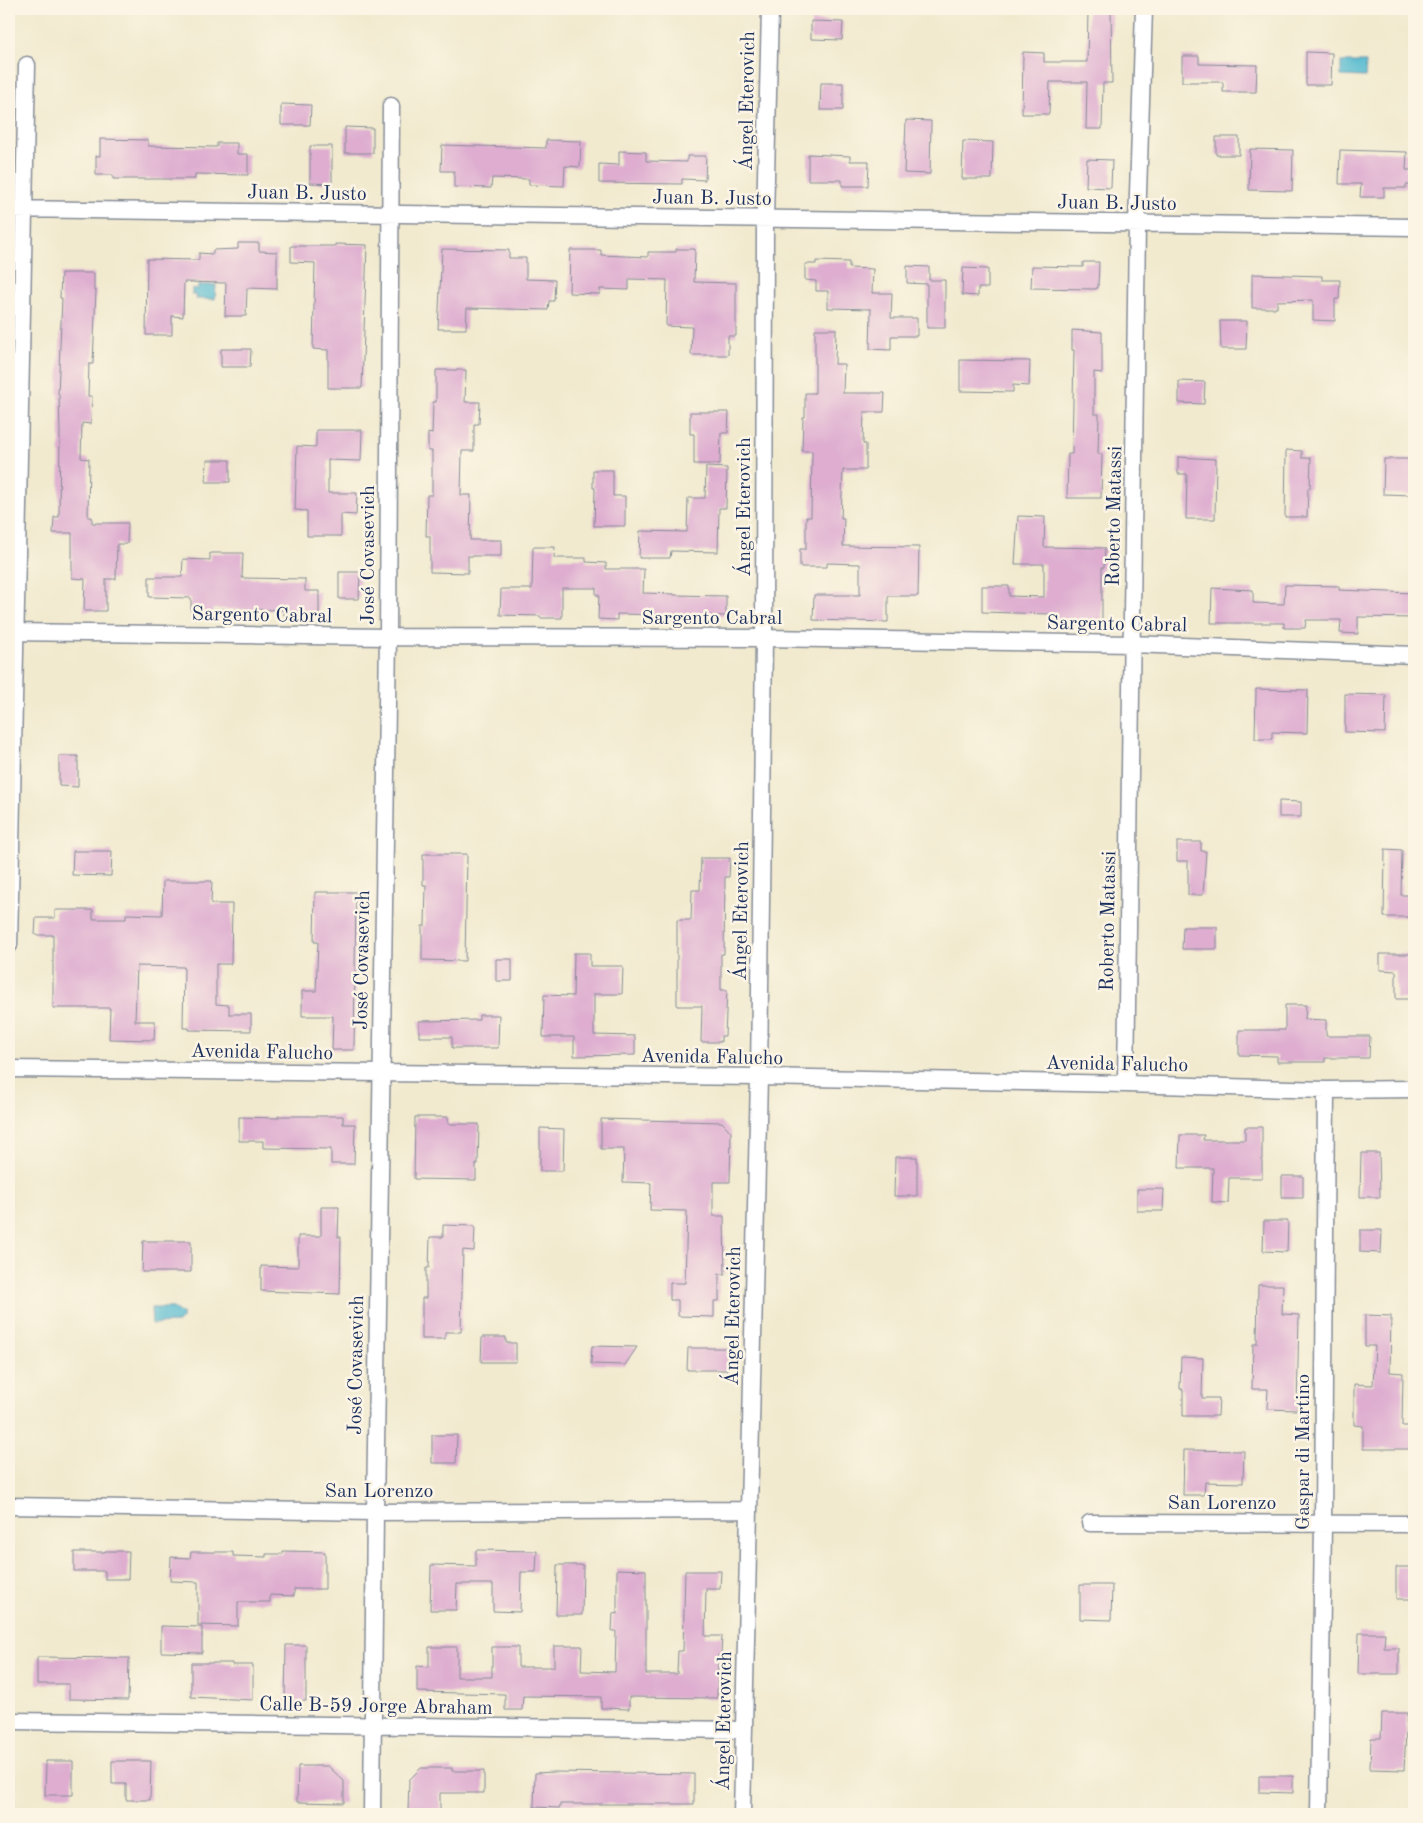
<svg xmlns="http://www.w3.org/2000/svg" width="1423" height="1823" viewBox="0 0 1423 1823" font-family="'Old Standard TT',serif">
  <rect width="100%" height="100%" fill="#fcf5e5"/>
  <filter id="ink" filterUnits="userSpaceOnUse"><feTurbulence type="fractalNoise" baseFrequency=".02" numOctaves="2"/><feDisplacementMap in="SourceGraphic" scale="10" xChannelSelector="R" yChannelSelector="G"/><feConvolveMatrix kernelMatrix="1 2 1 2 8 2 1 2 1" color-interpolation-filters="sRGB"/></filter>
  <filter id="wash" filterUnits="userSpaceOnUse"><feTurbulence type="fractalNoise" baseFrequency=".0096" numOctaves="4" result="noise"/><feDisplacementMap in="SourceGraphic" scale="20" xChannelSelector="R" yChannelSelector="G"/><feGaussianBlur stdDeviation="1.12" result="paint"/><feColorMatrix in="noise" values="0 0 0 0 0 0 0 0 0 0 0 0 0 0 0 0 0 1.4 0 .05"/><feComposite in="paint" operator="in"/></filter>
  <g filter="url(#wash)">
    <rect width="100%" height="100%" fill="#f1eacf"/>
    <path fill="#53bad0" stroke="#377497" d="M1341 62H1366L1365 77 1341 76Z
      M198 285H216L215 299H196L197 295H192V288L198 289Z
      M151 1308H173L182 1314V1319L178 1323 152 1324Z"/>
    <g id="blocks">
      <path fill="#deadd0" d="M1088 9H1111L1112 83H1103L1102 129H1086L1087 82H1050L1049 114H1022L1023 52 1044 53V62H1087Z
        M811 21 843 22 842 40 811 39Z
        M1306 52 1332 53 1331 85H1306Z
        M1182 56H1199V64L1257 65 1256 92H1223V82H1182Z
        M821 83H843V110H820Z
        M281 104 311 105 310 125H281Z
        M906 120 931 121 930 174 904 173Z
        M345 127 373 128V153H345Z
        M1216 137H1239V155H1216Z
        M100 139 148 140V146L217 147V143H237V154H248V175L195 174V179H113V175H96V156H100Z
        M546 140 581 141 580 167 565 166 564 186 529 185V179L492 178 491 188 454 187V171H441L442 145 546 148Z
        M963 141 993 142 992 179H962Z
        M310 146H332V184L310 183Z
        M1250 149 1293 150 1292 191 1249 190Z
        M1340 150 1407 152 1406 170H1414V185H1406V188H1384V197H1360L1361 184H1339Z
        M619 151 646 152V161L687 162V156H706L705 180 682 179V184L599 183V164L619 165Z
        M808 154 850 156V161H869L868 186H842V180H808Z
        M1087 159 1112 160 1111 188 1086 187Z
        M238 243H259V251L277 252V289L247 288 246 316H225L226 283 184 282 183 317 172 316V335H146L147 259 199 260V253L213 254V250L238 249Z
        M335 244 367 245 362 388H328V350L313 349 315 263 291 262V246H335Z
        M442 249 509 250V258H526V279L555 280 554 301H549L548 310 467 308 466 329H438Z
        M676 249H695L694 282 736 283V336H728V355H691L692 327 666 326 667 280 629 279V290L600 289V294L569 293 570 250H601V255L648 257V252H676Z
        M816 261 849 262V268L873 269 872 293H892L891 318H917V336H891V350L870 349 871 309 828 308V291H816V281L805 280V264H816Z
        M1083 262H1099L1098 288H1096V289L1031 288 1032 266 1083 267Z
        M907 266 929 267V280H945V328H927V284L907 283Z
        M963 268 988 269V288H978V296L962 295Z
        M61 273H94V290H96L93 364H89L88 396H92L91 424 82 423 81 458 89 459 88 517H92V523H128L127 544H117L116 579H106V611H84L85 579 72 578V533H53L54 517H59L60 433 59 394H58L62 298H60Z
        M1252 274 1322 276V280H1340L1339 299H1335V321L1313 320V300L1277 301V308H1252Z
        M1220 321H1247L1246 349H1221Z
        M815 329H836L835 364H844L843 393H885L884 412H864L863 444H866V470H843L841 518H844L843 546 919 547 918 596H888V622L813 620 814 595H860V564L827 563V567H800V549H806V517H811L812 451H802L803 417H805V393H815Z
        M1072 330 1102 332V373L1094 372V414H1099L1098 454H1102L1101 498H1067L1068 454H1072L1074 350H1072Z
        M221 349H251L250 367H221Z
        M960 360 1030 361 1029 386 1013 385V392L960 391Z
        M436 370H466L465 402H480L479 424H474V451H462L461 495H471L470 540H501V556H468V573L430 572V536H426L427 495H432V451H428V433L432 434 433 402H436Z
        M1179 381 1205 382 1204 404 1179 403Z
        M690 412H729L728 433H721L720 464H694V434H690Z
        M316 430H362L361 461 328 460V493H357L356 515 341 514V536H307V511L295 510 297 446 316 447Z
        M1286 450 1302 451V458H1311L1310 488H1308L1307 517H1285Z
        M1178 457 1216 459 1215 519H1186L1187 474H1178Z
        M1384 459H1414V495L1383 494Z
        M207 460H230V482H206Z
        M706 467 727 468 726 508H719L718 552 671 551 670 558H639L640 531 687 532 688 498H705Z
        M593 470H613V496H625V526H594L595 488H593Z
        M1018 516 1045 517 1044 547 1105 548 1104 567H1102V625L1050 622V614L982 612V586H1009V596L1044 597V564H1015Z
        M533 547H555L554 558H586V562L606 563V569H644L643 593 674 594V595L726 596V616L617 614V620L598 619 599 595H596V588H562V618H540V616L500 615 501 589H532Z
        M210 553H243L242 578 305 579V591H319V616L284 615V610L213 609V613H191V598L149 597V577H182L183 559 210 560Z
        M339 572H360L359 599H339Z
        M1285 585 1339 586V590L1414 593V618L1358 617V634L1340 633 1341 620H1306L1305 628H1284V623H1211L1212 588 1253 590V603L1284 604Z
        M1256 689 1308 690 1307 733 1272 732V739H1255Z
        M1345 694 1386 695 1385 733 1345 732Z
        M59 756H78V787L59 786Z
        M1279 801 1301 802V817H1279Z
        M1177 842H1201V851H1206L1203 895H1188V861H1177Z
        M1385 849 1402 850 1401 895H1414V917H1384Z
        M73 851H112L111 876 72 875Z
        M423 854H467L465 961 422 960V926H425L426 885H423Z
        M701 858H730L729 877H725L724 954H721V990H727L725 1036H721V1042H701L702 1006H677V920H691L692 890H700Z
        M163 881H212L211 904H232L231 964H216V1004L229 1005V1014H251V1031L189 1030V1028H183L184 967 137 966 135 1021H155L154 1040 109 1039 110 1008H53V935H35L36 918H55V910H93V919H126V914L162 915Z
        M315 892H356L354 1050H332L333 1016H302V991H316L318 942H314Z
        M1183 927H1217V949H1182Z
        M574 953H590V966H623L622 994H594V1035L635 1036V1055L574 1056V1037H543L544 995 573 996Z
        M1380 954H1414V999H1396V971L1380 970Z
        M496 959H512V981H496Z
        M1285 1005H1306L1305 1019 1326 1020V1036H1370L1369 1058H1325V1062H1277V1056L1239 1055V1030H1285Z
        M479 1015H499L498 1048H452V1037H419V1021L479 1020Z
        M278 1116H343V1124H355L354 1164H331V1149L263 1148V1141H239V1117L278 1118Z
        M415 1117H448V1124H479L478 1164H476V1180L414 1179Z
        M601 1119 722 1122 731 1132 730 1182H713V1216H724L725 1274H719V1301H714V1317L678 1316V1300H670V1283H685L687 1211 650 1210 651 1183 623 1182 624 1149H601Z
        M1245 1127H1262V1178H1229L1228 1203 1212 1202 1213 1168H1179L1180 1135H1204L1203 1140H1245Z
        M540 1128 564 1129 563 1171H540Z
        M1361 1153H1379L1380 1197H1360Z
        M895 1157H917V1196H894Z
        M1282 1176H1303V1198H1282Z
        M1137 1189H1164L1163 1211H1137Z
        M321 1207H339L338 1237H341L340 1294 261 1291V1266L298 1267V1236H321Z
        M1264 1221H1288L1287 1252 1263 1251Z
        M443 1225 475 1226 474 1251 463 1250 461 1332H445V1339H422V1298H426V1268H429L430 1237H443Z
        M1360 1230H1382L1381 1253 1360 1252Z
        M143 1241H191V1272H142Z
        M1258 1285H1283L1282 1314 1299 1315 1297 1410 1267 1409 1268 1389H1252L1253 1344H1257Z
        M1365 1315 1391 1316 1390 1372 1403 1373 1402 1426H1414V1449H1363V1426L1354 1425V1384L1373 1385 1375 1346H1365Z
        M482 1337H506V1343H516V1362H481Z
        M592 1346 637 1347 625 1365 591 1364Z
        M688 1348H728L727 1370H687Z
        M1181 1357 1203 1358 1202 1398H1219L1218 1416H1183V1389H1180Z
        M432 1435H457L456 1463H432Z
        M1184 1450 1244 1451 1243 1483 1205 1482 1204 1495H1183Z
        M476 1550 537 1551 536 1572H521L520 1612 493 1611V1584H457L456 1610H430L431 1565 476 1566Z
        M105 1551H129L128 1579H105V1571H74V1552H105Z
        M283 1551 325 1552V1589H294V1596L270 1595V1602H238V1626L198 1625V1582L170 1581 171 1557 190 1558 191 1552H233V1556L266 1557V1554H283Z
        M557 1565H583L582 1615H556Z
        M1396 1567H1414V1599H1396Z
        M617 1569 646 1570V1674H677L678 1651H683L685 1571H721L720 1589H706L705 1636H722L721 1655H718L717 1698 629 1697V1709L601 1708V1697L523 1696 522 1710H505V1694L417 1692V1666L429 1667V1647H457V1677H492V1647H518V1667H554V1646H582L581 1671 615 1672 616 1631H612L613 1613 617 1614Z
        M1080 1585H1112L1111 1620 1080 1619Z
        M161 1626 202 1627V1653L161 1652Z
        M1359 1633H1385L1384 1648H1399V1674H1358Z
        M286 1645H306V1701H285Z
        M37 1657 129 1658 128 1700 69 1699V1684H37Z
        M191 1663H232V1665H253V1700L191 1697Z
        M1382 1713H1407L1404 1770 1370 1769 1371 1738H1381Z
        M46 1761H73V1795H45Z
        M112 1761H151L150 1800H126V1784H112Z
        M298 1766H328L344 1781V1803L297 1802Z
        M421 1768H452V1771H484V1793H440V1812L408 1811 409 1780Z
        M554 1772 694 1774V1804H560V1808L534 1807 535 1773Z
        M1259 1776H1293V1793L1259 1792Z"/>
    </g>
  </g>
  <g filter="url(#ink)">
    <use href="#blocks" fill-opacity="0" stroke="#868c96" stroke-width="1"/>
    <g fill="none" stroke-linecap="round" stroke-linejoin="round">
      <defs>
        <path id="minor" d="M9 209 1414 227
          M9 632 388 637 764 638 1132 644 1414 655
          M9 945 27 65
          M9 1069 759 1077 1126 1084 1326 1090 1414 1089
          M1126 1084 1137 224 1144 9
          M9 1506 375 1512 749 1510
          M1090 1523 1414 1524
          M9 1721 743 1730
          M372 1814 375 1512 388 637 391 106
          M742 1814 759 1077 764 638 765 219 770 9
          M1319 1814 1323 1524 1326 1090"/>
      </defs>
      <use href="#minor" stroke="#868c96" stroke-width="19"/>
      <use href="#minor" stroke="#fff" stroke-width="16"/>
    </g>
  </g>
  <g text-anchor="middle" stroke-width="5" stroke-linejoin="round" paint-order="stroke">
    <g font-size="20" fill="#1b2f5e" stroke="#fcf5e5">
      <text transform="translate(746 101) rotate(-89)" y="7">Ángel Eterovich</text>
      <text transform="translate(307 192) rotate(1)" y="7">Juan B. Justo</text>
      <text transform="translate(712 197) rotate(1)" y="7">Juan B. Justo</text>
      <text transform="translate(1117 202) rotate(1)" y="7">Juan B. Justo</text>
      <text transform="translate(743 507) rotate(-90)" y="7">Ángel Eterovich</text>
      <text transform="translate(1113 516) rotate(-89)" y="7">Roberto Matassi</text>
      <text transform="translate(367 555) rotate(-90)" y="7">José Covasevich</text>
      <text transform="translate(262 614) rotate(1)" y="7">Sargento Cabral</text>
      <text x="712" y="624">Sargento Cabral</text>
      <text transform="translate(1117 623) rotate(1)" y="7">Sargento Cabral</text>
      <text transform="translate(740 911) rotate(-89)" y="7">Ángel Eterovich</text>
      <text transform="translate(1107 921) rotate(-89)" y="7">Roberto Matassi</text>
      <text transform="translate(361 960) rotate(-89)" y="7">José Covasevich</text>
      <text transform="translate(262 1051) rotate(1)" y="7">Avenida Falucho</text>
      <text transform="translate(712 1056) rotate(1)" y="7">Avenida Falucho</text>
      <text transform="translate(1117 1063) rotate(1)" y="7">Avenida Falucho</text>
      <text transform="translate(732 1316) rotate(-89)" y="7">Ángel Eterovich</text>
      <text transform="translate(355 1365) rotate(-89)" y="7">José Covasevich</text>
      <text transform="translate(1302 1452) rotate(-90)" y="7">Gaspar di Martino</text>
      <text x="379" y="1497">San Lorenzo</text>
      <text x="1222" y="1509">San Lorenzo</text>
      <text transform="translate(376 1705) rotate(1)" y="7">Calle B-59 Jorge Abraham</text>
      <text transform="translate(723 1721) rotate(-89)" y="7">Ángel Eterovich</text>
    </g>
  </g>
  <rect width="1423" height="1823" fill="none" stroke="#fcf5e5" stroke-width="30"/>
</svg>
